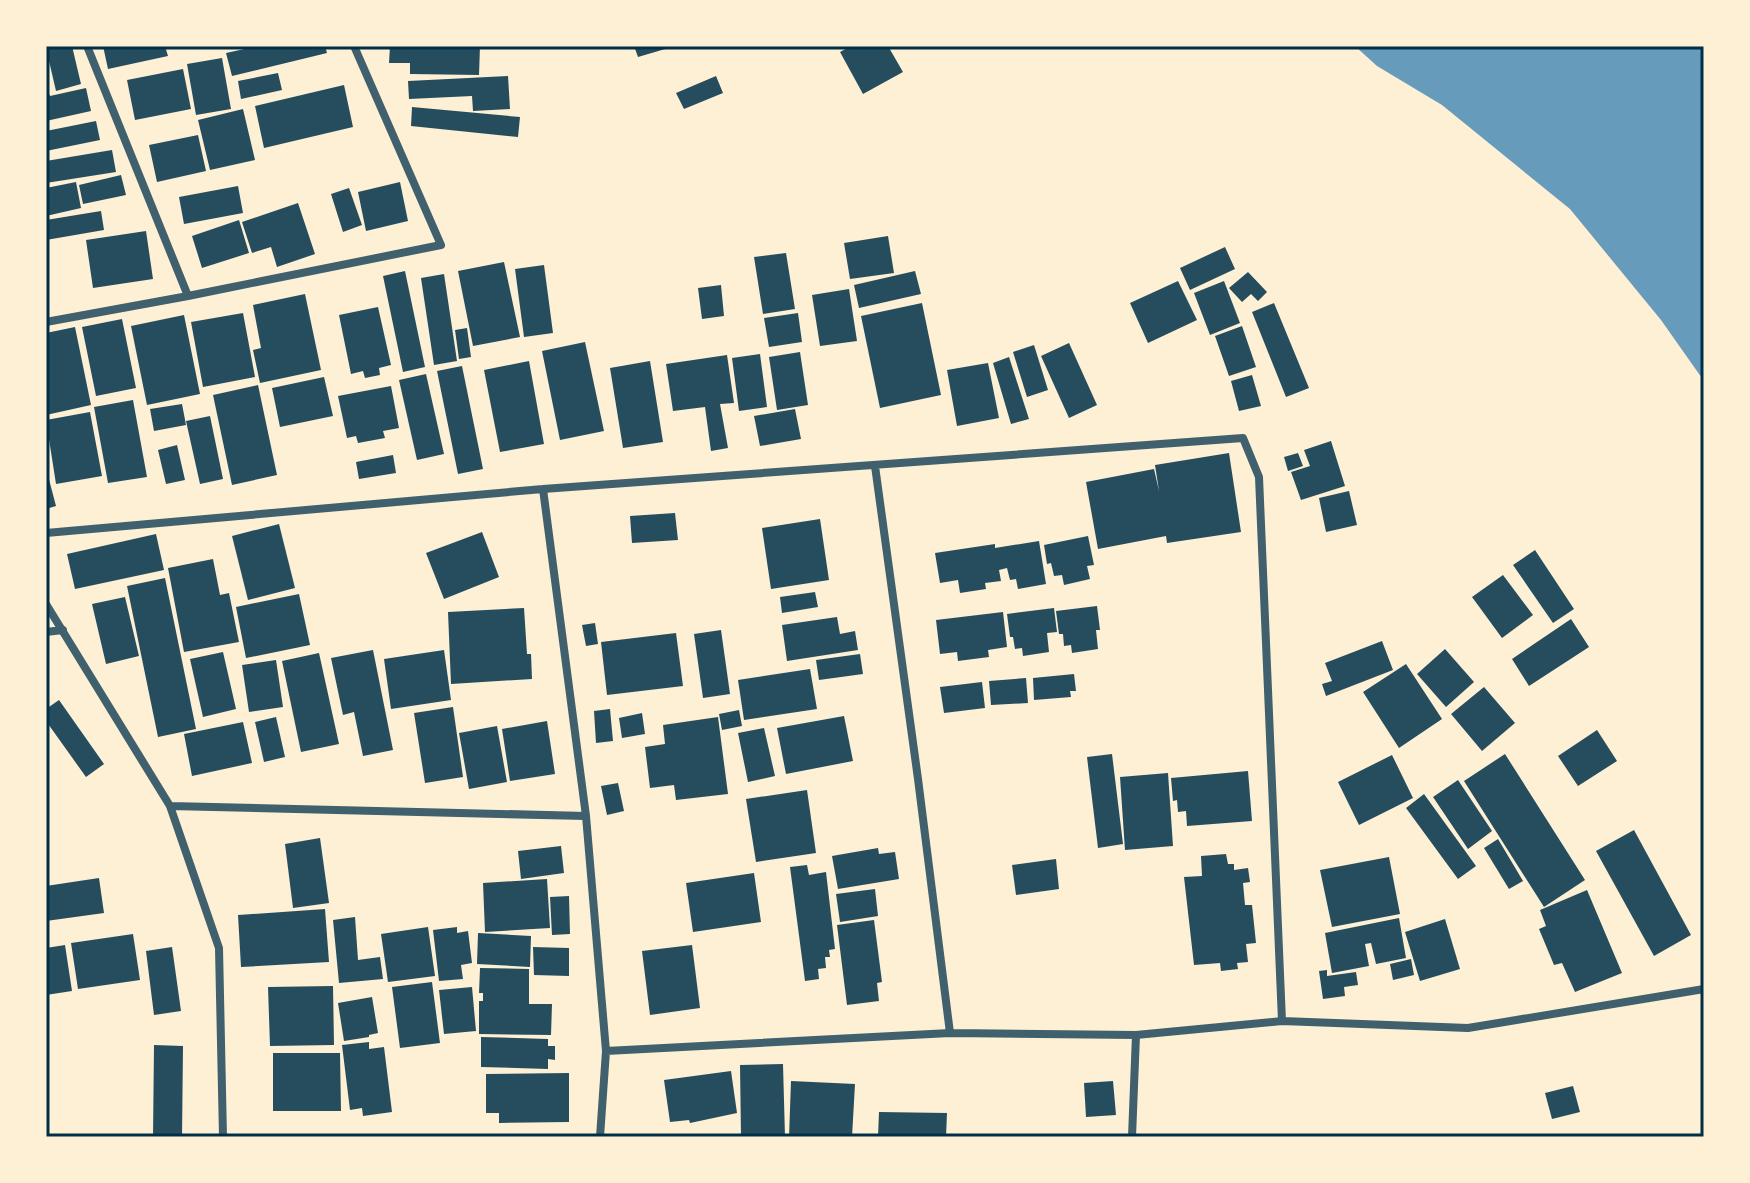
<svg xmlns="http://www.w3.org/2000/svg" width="1750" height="1183" viewBox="0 0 1750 1183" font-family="Karla,sans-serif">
  <rect width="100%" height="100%" fill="#fdf0d5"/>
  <path fill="#669bbc" d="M1355 46H1704V381L1661 320 1570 209 1442 105 1377 66Z"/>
  <path fill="#264d5e" d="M56 46H72L81 84 56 91 46 48Z
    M103 46H165L168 56 108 69Z
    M258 46H325L327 53 232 76 226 53Z
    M390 46H480L479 75 410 74V63H389Z
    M634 46H672V47L638 57Z
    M851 46H888L903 72 863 94 840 52Z
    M222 58 231 109 196 115 187 64Z
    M183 69 191 109 135 120 127 80Z
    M278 73 282 90 241 99 238 81Z
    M508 76 510 109 473 111 472 96 409 99 408 81Z
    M716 76 723 93 684 109 676 93Z
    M344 85 353 127 264 148 255 106Z
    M46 86 50 96 86 88 91 111 46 121Z
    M412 107 520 117 518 137 411 126Z
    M243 109 255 160 210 170 198 120Z
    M96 121 100 140 46 151V131Z
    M198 135 206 171 157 182 149 145Z
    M112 150 116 172 46 183V161Z
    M121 175 126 195 83 204 79 185Z
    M76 182 81 208 46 216V188Z
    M400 182 408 221 366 231 358 192Z
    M238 186 243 213 184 224 179 197Z
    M349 188 362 225 343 232 331 194Z
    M298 203 315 254 277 267 271 247 252 253 242 222Z
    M101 211 104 230 46 240V220Z
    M239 220 249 253 202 268 192 236Z
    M146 231 153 279 93 288 86 240Z
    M888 236 894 273 850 279 844 243Z
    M1225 247 1235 269 1190 290 1180 268Z
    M786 253 795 309 763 314 754 257Z
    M504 262 520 337 473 346 458 271Z
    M544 265 553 333 524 337 515 269Z
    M405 271 425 367 403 372 383 276Z
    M915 271 921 294 859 308 854 285Z
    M1248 272 1267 292 1258 301 1251 294 1242 302 1229 288Z
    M444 274 457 361 434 365 421 278Z
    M1178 281 1197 320 1148 343 1130 303Z
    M1224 281 1240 323 1210 335 1194 293Z
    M721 285 724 316 702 319 698 288Z
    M849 289 857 341 820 346 812 295Z
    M305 294 321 370 260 383 253 350 261 348 253 305Z
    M922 303 941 395 880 408 861 316Z
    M1274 303 1309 388 1286 397 1252 312Z
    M378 307 391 365 379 368 380 375 365 378 363 371 351 374 339 315Z
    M243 313 255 377 203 387 191 322Z
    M798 313 802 342 769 347 764 318Z
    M184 315 200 394 147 405 131 326Z
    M122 319 136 388 96 396 82 327Z
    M1242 326 1256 367 1229 376 1215 336Z
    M75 327 91 405 46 415V333Z
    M467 328 471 357 459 359 455 330Z
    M585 342 604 431 560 440 542 351Z
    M1069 343 1097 405 1069 418 1041 356Z
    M1034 345 1048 390 1027 397 1013 352Z
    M800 352 808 405 777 410 769 357Z
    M760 354 767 407 739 411 732 358Z
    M727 355 734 403 720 404 728 448 711 451 705 407 673 411 666 364Z
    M1009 357 1029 419 1011 424 993 363Z
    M529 361 544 444 500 452 484 370Z
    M650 361 663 442 623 448 610 368Z
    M988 363 999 418 957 426 947 370Z
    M462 366 483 469 458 474 437 371Z
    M426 374 444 454 417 460 399 380Z
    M1252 375 1261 406 1239 411 1231 381Z
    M324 377 333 416 280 427 272 388Z
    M258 385 277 475 232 485 213 395Z
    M391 386 399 428 383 431 385 438 358 443 356 436 347 438 338 396Z
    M133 400 147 477 108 483 94 407Z
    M182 404 186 425 154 431 150 409Z
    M795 409 801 439 760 446 754 416Z
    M90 412 102 476 56 484 46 420Z
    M210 416 223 479 200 484 186 421Z
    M1331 441 1345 486 1301 500 1291 472 1310 466 1304 450Z
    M177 445 185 480 166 484 158 450Z
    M1229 453 1241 532 1167 543 1166 536 1098 549 1086 482 1154 469 1159 491 1155 465Z
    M1298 453 1303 466 1288 471 1284 457Z
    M393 455 396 473 359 479 356 462Z
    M46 468 56 506 46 509Z
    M1349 491 1357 525 1326 532 1319 498Z
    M675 513 678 540 632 543 630 516Z
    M820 519 829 580 771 589 762 528Z
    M279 524 295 588 248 600 232 536Z
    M482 532 499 577 444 599 426 553Z
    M156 534 164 570 75 589 67 554Z
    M1088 536 1094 565 1087 566 1090 579 1064 585 1062 575 1054 576 1051 563 1047 564 1044 545Z
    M1039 541 1046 584 1018 589 1016 579 1010 580 1007 568 999 570 1001 581 985 583 986 589 960 593 958 580 940 583 935 553 995 544V548Z
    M1535 550 1574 609 1553 623 1513 565Z
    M213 559 220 595 229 593 239 642 184 652 168 568Z
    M1503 575 1533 615 1502 638 1472 597Z
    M165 578 196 729 158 737 127 586Z
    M815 592 818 607 782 613 780 597Z
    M299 594 310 645 246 658 236 607Z
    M125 597 139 656 106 664 92 604Z
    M1097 606 1100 630H1096L1098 649 1072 653 1071 645 1064 646 1063 634H1059L1056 611Z
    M524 608 527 654H531L532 679 451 684 448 612Z
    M1054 608 1057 632 1047 633 1049 652 1023 656 1022 648 1015 649 1013 637H1010L1007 614Z
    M1003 612 1007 647 988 650 989 657 958 661 957 652 940 654 936 620Z
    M837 617 840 634 855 631 858 650 787 661 782 625Z
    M1571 619 1589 647 1529 686 1512 659Z
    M595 623 598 644 586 646 582 625Z
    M721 630 730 694 703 698 694 634Z
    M676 633 683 686 607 695 601 642Z
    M1382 641 1393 670 1326 696 1322 684 1332 681 1325 663Z
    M1445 649 1474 682 1446 707 1417 674Z
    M373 650 393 750 363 756 354 712 343 715 331 658Z
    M444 650 451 700 391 709 384 659Z
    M223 652 236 709 203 717 190 659Z
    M319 653 339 744 301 752 282 661Z
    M860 654 863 674 819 680 816 660Z
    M276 660 283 707 249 712 242 665Z
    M1406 664 1442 719 1399 748 1363 692Z
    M810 669 817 709 744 720 738 680Z
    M1074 674 1076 691H1070L1071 697 1034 700 1033 678Z
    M1026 678 1028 703 991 705 989 681Z
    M982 682 985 708 944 713 940 687Z
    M1484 687 1515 723 1482 751 1451 714Z
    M59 700 104 764 86 777 46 721V709Z
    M453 707 463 777 425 783 414 713Z
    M610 709 613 741 596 743 594 711Z
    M739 710 742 726 722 730 719 714Z
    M642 713 645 734 622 738 619 718Z
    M844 716 853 761 786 774 777 728Z
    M276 717 285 757 264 762 255 722Z
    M718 717 728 794 676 800 674 785 650 788 645 747 665 744 663 725Z
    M547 721 555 774 510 781 502 729Z
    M243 722 252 763 192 776 184 734Z
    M497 726 507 782 469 789 459 733Z
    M764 728 775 776 748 782 738 733Z
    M1597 730 1617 761 1578 786 1558 756Z
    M1112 754 1123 844 1098 848 1087 757Z
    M1505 754 1585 880 1544 907 1464 781Z
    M1392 755 1413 798 1359 825 1338 782Z
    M1248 771 1252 821 1187 826 1186 811 1178 812 1177 800 1173 801 1171 778Z
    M1168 773 1173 846 1125 850 1120 777Z
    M1458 780 1492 831 1468 849 1433 797Z
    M618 783 624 811 607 815 601 786Z
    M807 790 816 853 756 862 746 799Z
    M1424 794 1476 866 1458 879 1406 808Z
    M1634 830 1691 935 1654 956 1596 851Z
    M320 838 329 903 293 908 285 844Z
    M1498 839 1523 881 1509 889 1484 848Z
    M561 846 564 873 521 879 518 851Z
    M878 848 879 854 895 852 899 879 838 889 832 856Z
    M1226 854 1228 864H1234V870L1248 868 1250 882 1243 883 1245 905H1252L1256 943 1246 944 1248 962 1237 963 1238 969 1221 971 1220 963 1194 965 1184 877 1202 876 1201 856Z
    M1389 857 1400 914 1332 927 1320 870Z
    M1056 859 1059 889 1016 895 1012 865Z
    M807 865 809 875 826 872 835 949 829 950 830 957H825L826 968 818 969 819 979 805 981 790 867Z
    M754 873 761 922 693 932 686 883Z
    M99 878 104 913 46 921V886Z
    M547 879 550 928 485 932 483 883Z
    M875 889 878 916 840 922 836 894Z
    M1587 890 1622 973 1575 992 1562 963 1554 965 1539 929 1546 926 1540 910Z
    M569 896 570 934 552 935 550 897Z
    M325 909 329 962 241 967 238 915Z
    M355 917 358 960 380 957 383 979 339 983 333 920Z
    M1399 918 1406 958 1376 964 1371 943 1365 944 1369 966 1332 973 1325 933Z
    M1445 919 1460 969 1420 981 1405 932Z
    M874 920 882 982 877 983 879 1001 847 1005 837 925Z
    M428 927 435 976 388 982 381 934Z
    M457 927V933L468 931 472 963 461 965 463 979 439 981 433 930Z
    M478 933 531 936 530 967 477 964Z
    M133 934 140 980 78 989 71 943Z
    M65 945 72 991 46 995V948Z
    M692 945 700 1008 650 1015 642 951Z
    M172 947 181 1011 154 1015 146 951Z
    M533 947 569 948V976L534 975Z
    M1411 959 1414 975 1393 980 1390 964Z
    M480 968 529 969V1004H552L551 1035 479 1034V1001H483V993H479Z
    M1327 970V976L1356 972 1358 985 1344 987 1345 996 1323 999 1319 971Z
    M432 982 440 1043 400 1048 392 987Z
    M333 986 334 1045 270 1046 268 987Z
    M472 987 476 1031 444 1034 439 990Z
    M372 997 378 1033 369 1035V1037L344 1041 338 1003Z
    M481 1037 548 1039V1046H555V1060L548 1059V1069L481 1067Z
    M369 1042V1049L384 1047 392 1112 363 1116 362 1108 350 1110 342 1045Z
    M154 1045 183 1046 182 1137H153Z
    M273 1053H340L341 1111H273Z
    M783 1064 785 1137H741L740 1065Z
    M731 1071 737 1113 690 1123 689 1120 670 1122 664 1080Z
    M569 1073V1122L499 1123V1113H486V1074Z
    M791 1081 855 1084 852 1137H789Z
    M1113 1081 1116 1115 1086 1117 1084 1083Z
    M1573 1086 1580 1112 1552 1119 1545 1093Z
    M879 1112 947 1113 946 1137H878Z"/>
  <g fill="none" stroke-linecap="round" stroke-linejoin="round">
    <path stroke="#3f606c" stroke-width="8" d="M188 296 441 245 354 46
      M46 322 188 296 87 46
      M875 466 918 779 950 1033
      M543 489 586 816 606 1051 600 1137
      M46 533 543 489 1243 438 1259 477 1282 1021 1136 1035 950 1033 606 1051
      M46 604 170 806 219 948 223 1137
      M46 632 63 630
      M170 806 586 816
      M1282 1021 1468 1028 1704 989
      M1132 1137 1136 1035"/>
  </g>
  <rect width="1750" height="1183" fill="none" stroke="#fdf0d5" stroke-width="96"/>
  <rect x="48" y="48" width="1654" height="1087" fill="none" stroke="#003049" stroke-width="3"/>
</svg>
